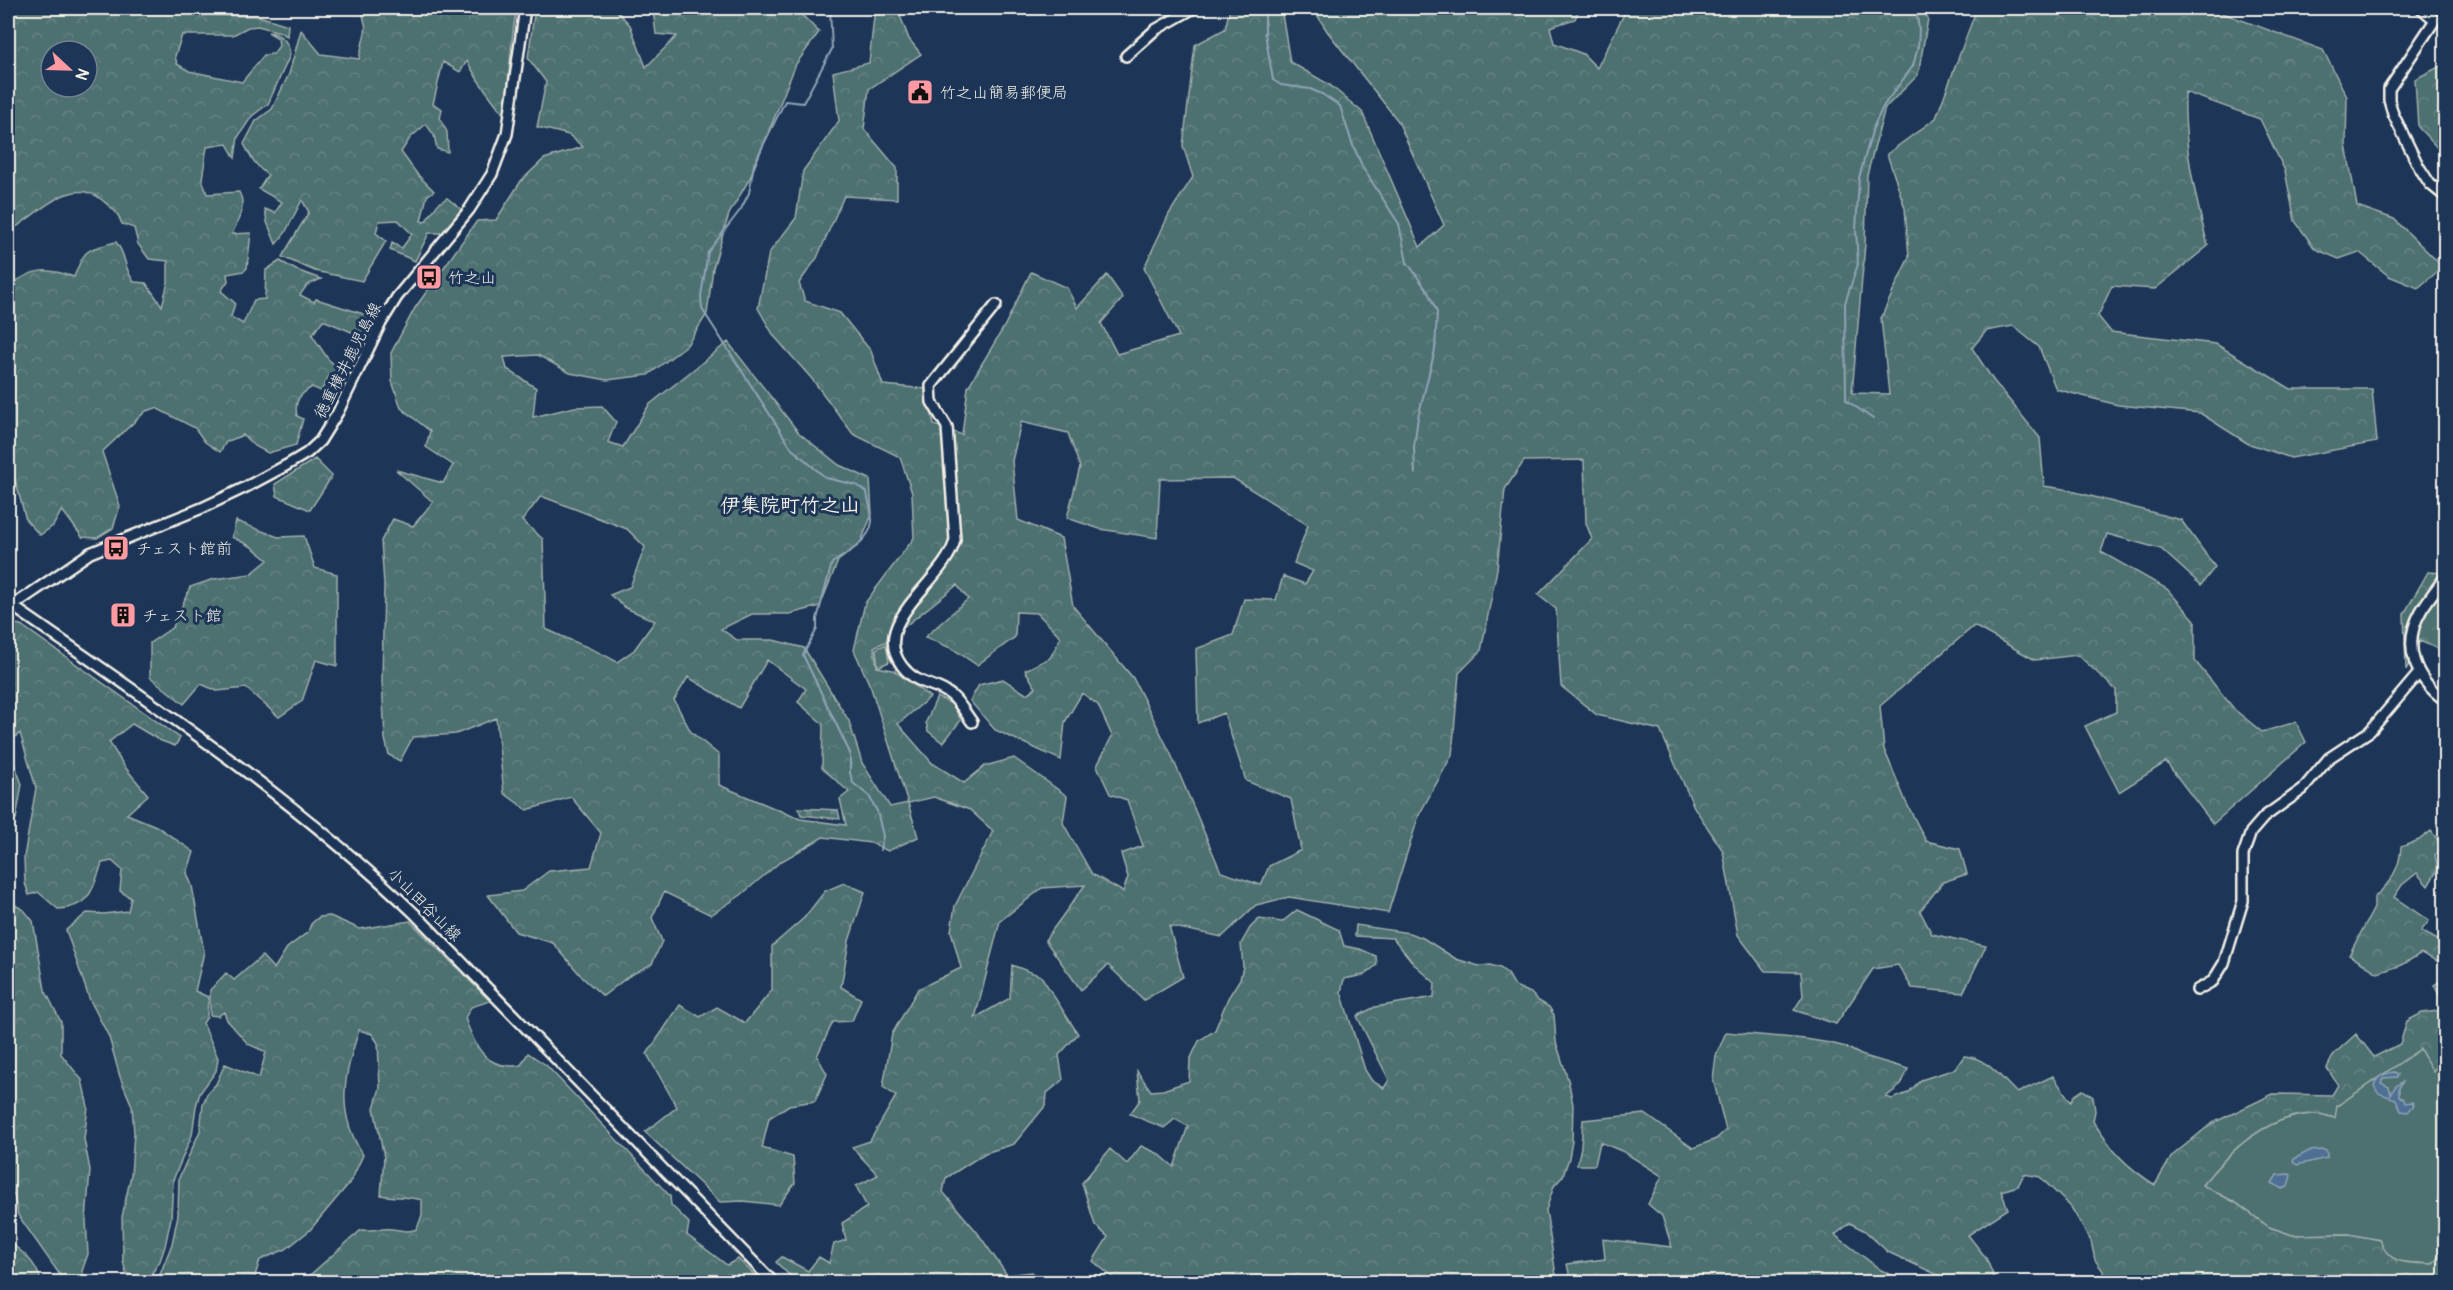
<svg xmlns="http://www.w3.org/2000/svg" width="2453" height="1290" viewBox="0 0 2453 1290" font-family="Pangolin,'Klee One',sans-serif">
  <defs>
    <pattern id="forest-crowns" width="20" height="18" patternUnits="userSpaceOnUse" patternTransform="scale(1.5)"><rect width="20" height="18" fill="#4d6f6f"/><path d="M2 6a3 3 0 1 1 6 0M12 15a3 3 0 1 1 6 0" fill="none" stroke="#678484"/></pattern>
    <pattern id="cemetery-stones" width="16" height="16" patternUnits="userSpaceOnUse" patternTransform="scale(1.5)"><rect width="16" height="16" fill="#4d6f6f"/><path d="M2 7V4a2 2 0 0 1 4 0v3zM10 15v-3a2 2 0 0 1 4 0v3z" fill="#678484"/></pattern>
    <pattern id="park-tufts" width="24" height="20" patternUnits="userSpaceOnUse" patternTransform="scale(1.5)"><rect width="24" height="20" fill="#4d6f6f"/><path d="M3 7l-1-3M5 7V3M7 7l1-3M15 17l-1-3M17 17v-4M19 17l1-3" fill="none" stroke="#678484"/></pattern>
  </defs>
  <rect width="100%" height="100%" fill="#1d3557"/>
  <filter id="ink" filterUnits="userSpaceOnUse"><feTurbulence type="fractalNoise" baseFrequency=".0167" numOctaves="2"/><feDisplacementMap in="SourceGraphic" scale="12" xChannelSelector="R" yChannelSelector="G"/><feConvolveMatrix kernelMatrix="1 2 1 2 8 2 1 2 1" color-interpolation-filters="sRGB"/></filter>
  <g filter="url(#ink)">
    <path fill="#4d6f6f" stroke="#a0b0ac" stroke-width="1.5" d="M2445 1048V1248L2433 1264 2400 1262 2349 1234 2292 1235 2269 1227 2236 1203 2202 1185C2230 1151 2264 1117 2312 1114 2319 1113 2327 1116 2334 1118L2337 1106 2420 1049 2433 1071Z"/>
    <path fill="url(#forest-crowns)" stroke="#a0b0ac" stroke-width="1.5" fill-rule="evenodd" d="M15 8H190L199 15 259 16 288 25 287 36 280 32 258 26 248 27 233 35H182L175 56 177 64 189 71 242 82 264 55 273 54 279 46 278 38 268 32C281 34 289 42 290 55L268 104 252 116 238 137 235 158 227 144 207 147 202 179 207 194 239 192C247 206 238 220 232 234L251 233 247 268 244 271 227 274 228 281 221 291 235 303 231 317 243 324 254 300 265 299 266 270 280 261 296 270 321 279 307 285 300 295 314 302 316 299 376 318 366 338 323 320 312 335 328 359 344 373 346 378 342 387 329 376 321 391 312 387C299 395 294 400 297 416L303 419 296 445 268 453 253 445 243 435 226 442 220 452 205 442 195 428 156 408 146 411 102 452 120 506 113 528 97 538 82 537 62 510 53 526 40 535 26 520 13 472 8 466V287C33 268 45 267 74 277 85 247 87 250 116 242 128 258 122 265 134 282L146 283 162 306 168 282V261L149 259 138 244 134 228 122 224C118 212 112 208 102 200 70 173 35 218 8 232V16ZM51 51H87V87H51Z
      M365 8H517C509 43 511 79 504 115L478 80 467 61 460 72 443 62 433 104 442 109 440 119 447 132 448 152 437 149 434 135 426 124 410 138 401 152 417 174 434 191 427 196 421 221 425 222 438 204 447 198 462 210 444 233H429L415 261 390 250 392 243 402 248 412 234 398 220 379 221 376 233 386 241 362 281 315 271 282 257 309 212 302 200 285 233 276 244 267 222 265 209 275 213 282 202 259 189 268 175C256 167 251 157 244 144L256 121 272 109 289 74 301 30 321 54 359 59 366 28 363 15Z
      M535 8H614L630 25 646 67 677 36 656 34 653 11 638 8H795L819 32 796 64 750 178 729 214 713 268 707 314 687 345 648 375 607 380 570 373 538 355 504 357 507 369 536 388 533 417 575 407 602 406 616 422 608 442 623 447 649 405 728 342 799 433 839 465 870 479 872 514 860 544 838 561 820 606 790 614H752L721 629 737 640H773L804 648 849 721 862 763 890 807 908 803 871 688 854 650 865 603 914 538 912 493 900 457 853 434 812 379 774 336 758 308 769 253 796 218 803 171 839 121 833 72 869 63 874 17 869 8H897L909 39 921 54 869 89 864 129 897 168V199L844 196 817 258 799 283 805 301 840 313 871 351 883 385 927 389 934 425 962 435 968 387 1004 327 1031 272 1067 288 1077 308 1107 275 1123 298 1101 323 1117 354 1179 336 1144 268 1169 214 1193 177 1183 146 1195 45 1225 29 1230 8H1281L1290 62 1330 85 1362 112 1420 247 1444 225 1398 121 1327 31 1313 8H1580L1575 19 1550 27 1554 43 1583 54 1597 68 1627 8H1924L1928 19 1918 75 1885 108 1867 175 1865 244 1852 393 1889 394 1881 318 1909 257 1905 208 1887 154 1936 118 1977 8H2158L2164 10 2209 8 2323 50 2347 97 2346 145 2357 206 2394 219 2443 267 2418 288 2389 276 2359 252 2339 259 2315 249 2295 221 2285 171 2260 119 2185 92C2183 144 2195 196 2208 246L2155 289 2112 286 2098 316 2111 332 2216 344 2291 389H2372L2377 442 2291 458 2247 443 2200 413 2118 405 2056 389 2039 347 2013 326 1986 331 1972 348 1993 380 2040 438 2044 486 2064 489 2181 520 2215 567 2201 585 2161 549 2107 534 2101 552 2167 589 2195 620V661L2235 710 2262 732 2296 722 2306 742 2213 824 2166 762 2119 792 2085 726 2116 712V690L2078 655 2035 660 1974 626 1880 706 1884 749 1906 802 1926 841 1960 849 1967 874 1943 882 1920 911 1932 934 1986 946 1963 993 1912 988 1898 965 1873 969 1836 1024 1794 1010 1803 996 1801 972 1765 971 1738 935 1723 851 1694 807 1660 730 1597 715 1561 686 1556 609 1538 595 1592 539 1586 523 1584 460 1524 461 1505 489 1497 569 1481 651 1459 673 1452 755 1419 815 1388 913 1289 897 1256 905 1222 937 1169 926 1183 977 1144 1000 1108 965 1081 990 1045 940 1085 885 1042 888 1000 921 975 1018 1010 998 1012 965 1041 976 1078 1034 1059 1055 1063 1080 1047 1093 1046 1105 1014 1144 985 1153 946 1178 943 1192 977 1232 1007 1275 1032 1272 1042 1282H796L776 1262 782 1257 808 1271 819 1257 829 1263 834 1244 846 1240 842 1223 867 1207 856 1186 878 1175 852 1147 870 1141 896 1096 883 1087 892 1034 918 989 961 968 951 931 955 906 993 831 970 810 934 797 908 803 918 837 888 851 871 843 823 837 780 862 741 895 711 915 664 892 652 918 662 941 652 964 629 976 603 996 583 978 553 943 516 932 488 895 522 891 549 871 591 867 601 833 571 797 527 810 504 793 496 718 456 734 413 737 400 761 389 755 385 739 382 681 384 584 381 541 393 519 413 526 433 502 396 470 443 483 453 465 426 447 430 431 401 408 392 381 391 353 415 308 477 221 496 220 521 181 544 159 583 147 569 135 537 127 546 82 528 58ZM1021 422 1068 433 1080 467 1067 518 1100 529 1157 538 1160 479 1233 478 1308 525 1294 563 1313 571 1305 584 1283 576 1276 600 1244 599 1233 635 1196 649 1198 723 1224 713 1246 781 1291 799 1301 850 1269 866 1261 885 1221 872 1170 752 1133 678 1073 606 1061 538 1018 520 1012 461ZM541 496 627 529 645 547 630 587 610 595 626 608 655 621 634 650 617 662C594 648 570 641 546 629L543 539 522 521ZM957 585 968 599 925 637 953 649 977 665 1015 637 1016 612 1037 613 1061 637 1050 658 1025 670 1036 688 1026 694 1003 679 979 685 970 701 995 730 1061 760 1065 722 1082 693 1098 705 1112 736 1097 766 1110 794 1127 800 1143 846 1121 854 1128 877 1123 892 1092 874 1063 823 1067 796 1014 758 985 766 964 783 932 763 898 724 930 697 893 670 877 667 874 647 885 642ZM767 660 806 689 798 702 823 724 822 768 849 792 840 799 846 825 800 819 719 785V755L691 732 674 700 688 677 739 708Z
      M2445 64V156L2418 127 2415 79Z
      M315 459 332 476 310 510 277 496 275 484Z
      M236 521 278 537 304 536 315 568 337 574V666L316 660 302 701 279 717 246 688 217 691 201 684 184 704 150 677V643L173 627 190 587 214 579 251 574 268 560 252 547 232 537Z
      M2428 572 2445 573V652L2420 641 2406 670 2404 614Z
      M15 624 21 625 180 738 175 746 159 740 132 724 109 742 124 766 148 795 127 814 156 826 194 852 187 873 192 886 204 952 195 991 208 997 207 1017 203 1023 218 1058 216 1071 200 1093 196 1106 192 1135 173 1180 171 1218 165 1246 160 1261 146 1282H136V1277L126 1273 123 1261 122 1217 131 1175 134 1133 132 1106 120 1077 109 1037 89 998 66 930 87 913 104 914 128 911 131 898 120 891 122 870 112 861 102 863C93 889 90 908 58 909L38 892 29 895 25 883 24 857 36 788 20 733 11 741 13 760 22 784 16 819 8 822V625Z
      M2431 831 2443 847 2435 855 2438 869 2428 886 2417 873 2402 885 2394 897 2429 921 2421 931 2445 944V965L2421 953 2402 965 2378 973 2349 955 2374 908V898C2390 883 2400 869 2401 847L2419 840Z
      M844 883 865 892 849 941 841 987 861 999 852 1021 833 1022 817 1056 827 1074 815 1101 789 1105 769 1118 762 1148 793 1157 795 1183 779 1205 743 1201 720 1202 645 1132 677 1107 647 1054 680 1005 700 1017 717 1007 745 1023 772 990V946L804 918 825 891Z
      M8 901 24 910 33 921 45 990 61 1022V1054L82 1080 88 1107 84 1139 90 1170 86 1220 88 1254 82 1271 87 1282H65L18 1215 14 1195 8 1186Z
      M1297 910 1339 930 1344 946 1360 949 1376 956 1377 965 1364 975 1344 979 1341 992 1365 1070 1372 1081 1384 1088 1389 1080 1357 1016 1375 1007 1434 997 1435 983 1414 964 1393 938 1355 936 1356 925 1409 933 1423 938 1456 959 1479 966 1490 965 1500 968 1508 974 1515 986 1531 993 1537 1000 1549 1007 1554 1015 1556 1042 1569 1083 1573 1105 1572 1141 1569 1158 1563 1176 1554 1186 1546 1210 1557 1282H1114L1112 1277 1093 1261 1108 1237 1095 1225 1082 1183 1110 1149 1127 1164 1141 1146 1159 1154 1174 1167 1188 1126 1175 1119 1164 1128 1130 1114 1140 1100 1137 1071 1151 1091 1163 1090 1189 1081 1190 1060 1199 1041 1215 1030 1228 998 1240 979 1243 967 1241 944 1250 928 1259 919 1282 922Z
      M330 916 360 929 410 921 490 1001 471 1007 465 1018C475 1047 486 1071 521 1065L528 1053 546 1065 670 1196 671 1205 689 1223 687 1235 727 1265 738 1259 762 1282H302L361 1230C372 1231 382 1228 392 1229 402 1230 406 1233 417 1229L422 1215V1200C409 1196 395 1198 381 1195L384 1157 374 1108 380 1088 378 1043 372 1034 359 1030C344 1077 335 1111 363 1155L351 1181 310 1230 286 1249 260 1260 253 1282H157L172 1244 178 1215 179 1178 200 1131 203 1104 207 1094 216 1084 225 1064 259 1078 266 1052 248 1044 227 1020 224 1012 218 1016 210 1015V990L226 973 234 980 262 956 274 969 287 948 308 932 311 924 319 917Z
      M2445 978V1048L2433 1072 2420 1049 2337 1106 2335 1118C2328 1116 2319 1113 2312 1114 2265 1116 2229 1151 2202 1185L2236 1203 2269 1227 2292 1235 2349 1234 2380 1240C2389 1266 2409 1263 2433 1264L2445 1248V1275L2439 1282H2126L2123 1277 2106 1275 2095 1260 2091 1241 2071 1207 2040 1177 2024 1174 2018 1186 2001 1191 2008 1209 1968 1235 1986 1258 1996 1282H1953L1888 1252 1865 1231 1850 1223 1835 1235 1881 1270 1907 1282H1571L1567 1264 1605 1259 1603 1239 1672 1247 1662 1216 1648 1204 1662 1176 1624 1152 1600 1142 1595 1165H1577L1581 1147 1583 1120 1645 1114 1693 1148 1716 1139 1726 1130 1713 1079 1716 1056 1726 1032 1805 1039 1830 1043 1846 1047 1861 1055 1908 1069 1901 1085 1886 1097 1892 1099 1908 1093 1921 1080 1955 1069 1964 1056C1987 1057 2001 1078 2017 1093L2053 1076 2071 1102 2074 1096 2083 1090 2093 1097 2095 1111 2093 1121C2113 1152 2124 1165 2155 1185L2172 1156 2211 1124 2273 1094 2332 1095 2338 1085 2327 1068 2334 1054 2356 1034 2374 1057 2400 1044 2407 1021 2422 1013 2438 1011 2443 1003 2434 985Z
      M8 1241C23 1252 37 1263 41 1282H8Z"/>
    <path fill="url(#cemetery-stones)" stroke="#a0b0ac" stroke-width="1.5" d="M886 644 889 662 878 667 876 649Z
      M799 808 838 810 840 819 801 815Z"/>
    <path fill="url(#park-tufts)" stroke="#a0b0ac" stroke-width="1.5" d="M937 697 952 704 961 720 943 743 928 731 926 722Z"/>
    <path fill="#4e7094" stroke="#90a4b6" stroke-width="1.5" d="M2394 1072 2398 1074 2397 1077 2383 1078 2381 1083 2389 1087 2391 1094 2395 1087 2403 1081 2399 1088V1096L2404 1099 2405 1103 2412 1102 2414 1105 2408 1112 2401 1111 2396 1099 2378 1093 2374 1086C2377 1075 2384 1074 2394 1072Z
      M2324 1150 2327 1152V1158L2297 1165 2293 1162 2294 1159 2309 1151Z
      M2289 1174 2291 1175 2288 1187 2282 1189 2272 1183 2277 1175Z"/>
    <g fill="none" stroke-linecap="round" stroke-linejoin="round">
      <path stroke="#90a4b6" stroke-width="2" d="M830 8 832 49 803 103 785 101 754 164 749 193 741 209 708 252 701 296 702 309 792 449 826 478 856 485 867 492C868 501 872 512 872 521 871 540 846 554 832 563L817 619V629L803 655 850 753V773L853 783 869 796 877 811 883 836 880 850
        M1265 8V33L1273 80 1281 85 1310 89 1322 94 1340 106 1352 143 1363 168 1399 224 1407 262 1428 292 1437 312 1435 350 1418 417 1414 447 1415 474
        M1873 419 1846 400 1845 303 1858 264 1856 230 1859 178 1873 128 1884 105 1913 66 1918 47 1919 30 1916 8"/>
      <defs>
        <path id="secondary" d="M2421 8 2435 20 2389 89V100L2393 114 2419 167 2430 184 2446 197
          M1126 56 1155 30 1194 8
          M2446 576C2437 588 2428 599 2421 611 2401 646 2415 679 2446 701
          M8 603C148 700 292 796 415 914L773 1282
          M8 609 90 553 202 508 244 488 287 465 307 453 320 441 338 412 381 323 397 297 469 210 492 174 507 134 525 8
          M972 722C966 714 960 703 952 696 936 682 918 687 902 666 868 621 945 582 955 540L947 427 932 402 931 386 996 305
          M2197 990 2213 981 2224 963 2243 901V855L2251 832 2264 817 2303 789 2329 758 2370 731 2419 673"/>
      </defs>
      <use href="#secondary" stroke="#f4f1e8" stroke-width="14"/>
      <use href="#secondary" stroke="#1d3557" stroke-width="9"/>
    </g>
  </g>
  <defs>
    <symbol id="civic-square" viewBox="-11 -11 22 22"><rect x="-9" y="-9" width="18" height="18" rx="4" fill="#ff9aa2" stroke="#1d3557"/><path d="M-.6-6.5H3V-4.5H.6V-3L4-1V1h2V6H-6V1h2V-1L-.6-3ZM-1.2 2.5V6h2.4V2.5Z" fill="#111"/></symbol>
    <symbol id="bus-square" viewBox="-11 -11 22 22"><rect x="-9" y="-9" width="18" height="18" rx="4" fill="#ff9aa2" stroke="#1d3557"/><path d="M-5-6H5V4H4V6H2V4H-2V6H-4V4H-5ZM-3.5-4V0h7V-4ZM-3.5 1.2v1.5H-2V1.2ZM2 1.2v1.5H3.5V1.2Z" fill="#111"/></symbol>
    <symbol id="building-square" viewBox="-11 -11 22 22"><rect x="-9" y="-9" width="18" height="18" rx="4" fill="#ff9aa2" stroke="#1d3557"/><path d="M-4-6H4V6H1V3H-1V6H-4ZM-2.5-4.3h1.7v1.8h-1.7ZM.8-4.3h1.7v1.8H.8ZM-2.5-1h1.7V.8h-1.7ZM.8-1h1.7V.8H.8Z" fill="#111"/></symbol>
  </defs>
  <g fill-rule="evenodd">
    <use href="#civic-square" x="905" y="77" width="30" height="30"/>
    <use href="#bus-square" x="414" y="262" width="30" height="30"/>
    <use href="#bus-square" x="101" y="533" width="30" height="30"/>
    <use href="#building-square" x="108" y="600" width="30" height="30"/>
  </g>
  <g text-anchor="middle" stroke-width="6" stroke-linejoin="round" paint-order="stroke">
    <g font-size="16" fill="#f4f1e8" stroke="#1d3557" text-anchor="start">
      <text x="940" y="98">竹之山簡易郵便局</text>
      <text x="448" y="283">竹之山</text>
      <text x="136" y="554">チェスト館前</text>
      <text x="142" y="621">チェスト館</text>
    </g>
    <g font-size="16" fill="#f4f1e8" stroke="#1d3557">
      <text transform="translate(347 360) rotate(-63)" y="6">徳重横井鹿児島線</text>
      <text transform="translate(425 904) rotate(45)" y="6">小山田谷山線</text>
    </g>
    <g font-size="20" font-weight="bold" fill="#f4f1e8" stroke="#1d3557">
      <text x="790" y="512">伊集院町竹之山</text>
    </g>
  </g>
  <rect width="2453" height="1290" fill="none" stroke="#1d3557" stroke-width="30"/>
  <rect x="15" y="15" width="2423" height="1260" fill="none" stroke="#f4f1e8" stroke-width="2" filter="url(#ink)"/>
  <g transform="translate(69 69) rotate(112)"><circle r="28" fill="#1d3557" stroke="#738091" stroke-width="1.5"/>
  <path d="M0-4.5L10 22L0 15L-10 22Z" fill="#ff9aa2"/>
  <text y="-9" font-size="16" font-weight="bold" text-anchor="middle" fill="#f4f1e8">N</text>
  </g>
</svg>
